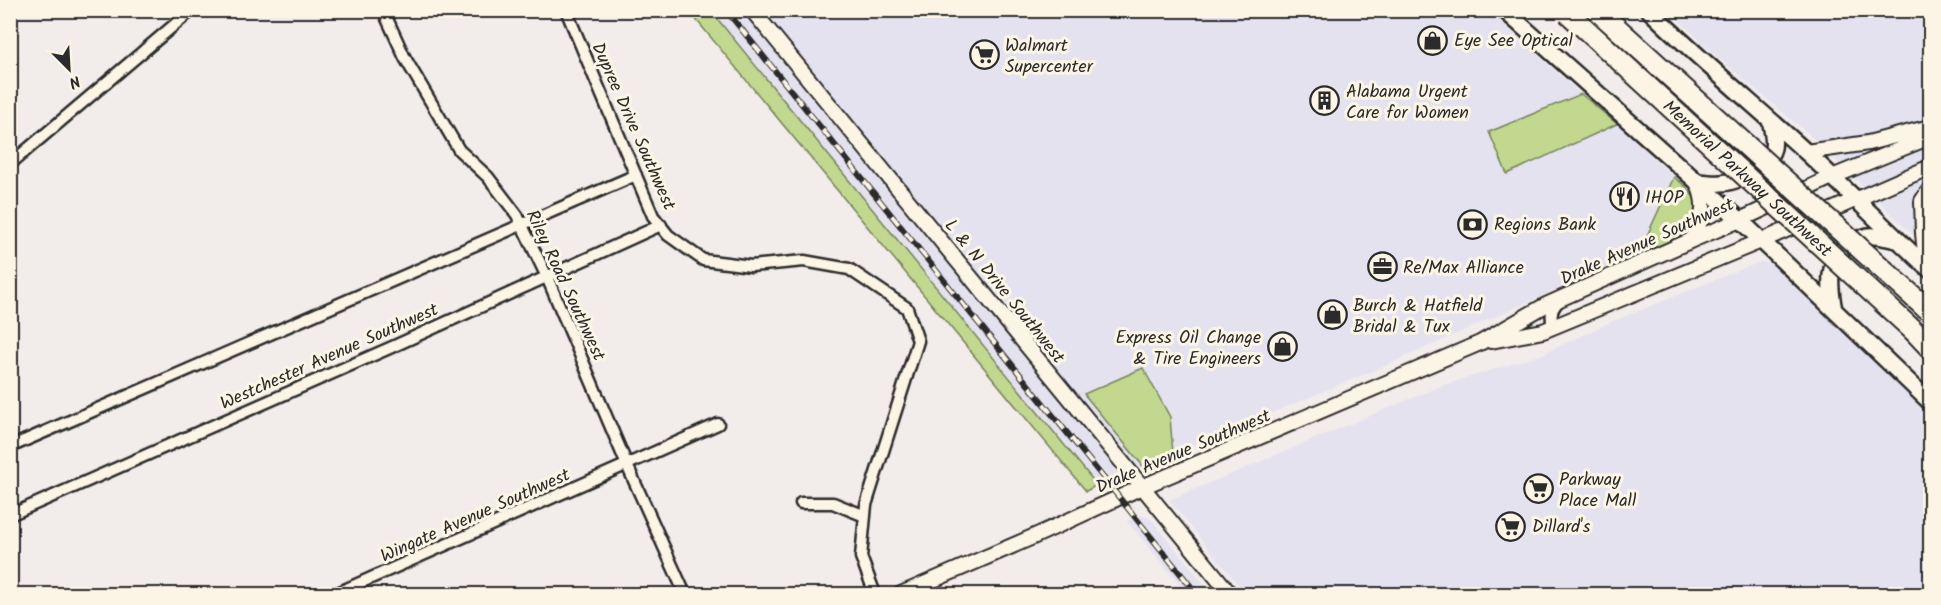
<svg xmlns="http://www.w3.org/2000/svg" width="1941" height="605" viewBox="0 0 1941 605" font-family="Kalam,sans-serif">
  <rect width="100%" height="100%" fill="#f2ecea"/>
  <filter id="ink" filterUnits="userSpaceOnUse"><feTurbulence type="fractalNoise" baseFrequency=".0167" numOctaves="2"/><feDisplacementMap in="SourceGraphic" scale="12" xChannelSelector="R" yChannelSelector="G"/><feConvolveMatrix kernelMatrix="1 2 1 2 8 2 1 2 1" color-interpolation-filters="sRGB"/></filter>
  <g filter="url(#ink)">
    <path fill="#e5e2f0" d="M711 11H1489L1581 94 1489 132 1550 155 1617 124 1674 177 1639 253 1387 365 1173 454 1170 417 1084 395 1143 466 1097 485Z
      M1670 11H1930V251L1813 138 1714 54Z
      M1762 261 1773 265 1892 373 1930 415V594H1246L1169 500 1441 386 1543 354 1606 324Z
      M1141 515 1150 518 1213 594H1188L1127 521Z"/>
    <path fill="#c1d88e" stroke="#76825c" stroke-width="1.5" d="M689 11H711L1097 485 1086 491Z
      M1581 94 1617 124 1507 174 1489 132Z
      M1674 177C1679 181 1687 186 1691 193 1694 197 1696 201 1696 206 1700 237 1661 244 1639 253Z
      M1143 368 1170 417 1173 454 1143 466 1084 394Z"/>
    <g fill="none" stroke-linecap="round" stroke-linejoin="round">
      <defs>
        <path id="minor" d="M383 10 405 58 459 150 488 177 517 215 547 277 627 465 685 594
          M566 10 653 216 668 235 703 260 751 266 804 261 849 269 907 308 918 341 866 505 861 557 875 594
          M10 164 192 10
          M1553 327C1550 314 1551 308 1561 299
          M10 447 636 175
          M801 503H833L865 516
          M10 515 392 347 661 225
          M335 594 718 424"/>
        <path id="tertiary" d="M752 10 1230 594
          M1806 152 1868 143 1930 127
          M1692 240C1703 217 1708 206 1697 182
          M1926 266 1923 233 1922 201 1930 189
          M1491 341 1543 331 1761 241 1930 167
          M901 594 1035 536 1142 487 1480 343 1544 306 1692 240 1740 220 1832 177 1930 137"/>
        <path id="secondary" d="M1504 10 1740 220 1930 402
          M1649 10C1699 59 1753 104 1805 151 1847 190 1888 231 1930 270
          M1697 182C1705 182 1713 184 1721 183 1739 182 1768 167 1773 148 1775 139 1772 129 1770 120
          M1834 310C1829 285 1826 256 1852 243 1859 239 1865 235 1874 236 1882 236 1890 239 1897 240"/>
        <path id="motorway" d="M1915 332 1930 348"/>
      </defs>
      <use href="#minor" stroke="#2b2b2b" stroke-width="15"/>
      <use href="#tertiary" stroke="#2b2b2b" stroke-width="18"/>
      <use href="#secondary" stroke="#2b2b2b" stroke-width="20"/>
      <use href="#motorway" stroke="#2b2b2b" stroke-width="24"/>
      <use href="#minor" stroke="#fcf5e5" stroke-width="10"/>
      <use href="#tertiary" stroke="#fcf5e5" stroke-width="14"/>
      <use href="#secondary" stroke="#fcf5e5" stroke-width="15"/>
      <use href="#motorway" stroke="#fcf5e5" stroke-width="20"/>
      <defs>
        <path id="rail" d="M726 10 1197 594"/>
      </defs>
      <use href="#rail" stroke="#2b2b2b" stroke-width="6"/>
      <use href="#rail" stroke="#fcf5e5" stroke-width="4" stroke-dasharray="11" stroke-linecap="butt"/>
      <defs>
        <g id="motorway-bridge">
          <path d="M1597 10 1928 310"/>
          <path id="s1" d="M1568 13 1915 332"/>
        </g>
      </defs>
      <use href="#motorway-bridge" stroke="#2b2b2b" stroke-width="24" stroke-linecap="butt"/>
      <use href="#motorway-bridge" stroke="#fcf5e5" stroke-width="20"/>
    </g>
  </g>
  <defs>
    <symbol id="shop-ring" viewBox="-11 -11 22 22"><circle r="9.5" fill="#fcf5e5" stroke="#2b2b2b" stroke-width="1.5"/><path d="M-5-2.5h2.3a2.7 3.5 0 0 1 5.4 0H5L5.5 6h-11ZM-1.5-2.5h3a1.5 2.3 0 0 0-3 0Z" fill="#2b2b2b"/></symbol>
    <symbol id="supermarket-ring" viewBox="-11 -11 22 22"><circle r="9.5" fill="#fcf5e5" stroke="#2b2b2b" stroke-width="1.5"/><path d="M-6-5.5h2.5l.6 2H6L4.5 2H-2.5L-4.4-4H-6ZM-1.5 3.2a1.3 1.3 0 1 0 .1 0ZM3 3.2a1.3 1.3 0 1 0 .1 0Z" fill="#2b2b2b"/></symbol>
    <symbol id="building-ring" viewBox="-11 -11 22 22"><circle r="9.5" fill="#fcf5e5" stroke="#2b2b2b" stroke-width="1.5"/><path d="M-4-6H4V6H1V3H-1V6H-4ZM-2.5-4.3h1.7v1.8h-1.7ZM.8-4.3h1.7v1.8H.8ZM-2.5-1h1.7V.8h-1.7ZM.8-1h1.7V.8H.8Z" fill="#2b2b2b"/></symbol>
    <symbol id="restaurant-ring" viewBox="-11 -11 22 22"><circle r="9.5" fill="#fcf5e5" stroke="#2b2b2b" stroke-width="1.5"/><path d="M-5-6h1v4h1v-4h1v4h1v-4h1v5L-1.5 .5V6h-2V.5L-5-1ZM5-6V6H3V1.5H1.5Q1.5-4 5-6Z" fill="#2b2b2b"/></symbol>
    <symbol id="bank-ring" viewBox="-11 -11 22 22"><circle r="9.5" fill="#fcf5e5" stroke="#2b2b2b" stroke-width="1.5"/><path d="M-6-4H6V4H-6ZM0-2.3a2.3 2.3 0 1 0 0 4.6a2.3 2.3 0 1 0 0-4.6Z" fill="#2b2b2b"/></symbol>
    <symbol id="office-ring" viewBox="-11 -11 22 22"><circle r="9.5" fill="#fcf5e5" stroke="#2b2b2b" stroke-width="1.5"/><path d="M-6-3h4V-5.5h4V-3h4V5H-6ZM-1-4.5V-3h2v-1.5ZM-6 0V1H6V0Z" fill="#2b2b2b"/></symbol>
  </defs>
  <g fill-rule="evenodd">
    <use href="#shop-ring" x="1416" y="24" width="33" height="33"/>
    <use href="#supermarket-ring" x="968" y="38" width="33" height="33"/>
    <use href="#building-ring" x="1308" y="84" width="33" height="33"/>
    <use href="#restaurant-ring" x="1608" y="180" width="33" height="33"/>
    <use href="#bank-ring" x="1456" y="208" width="33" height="33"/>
    <use href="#office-ring" x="1366" y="250" width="33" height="33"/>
    <use href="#shop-ring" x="1316" y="298" width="33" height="33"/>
    <use href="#shop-ring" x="1266" y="330" width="33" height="33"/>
    <use href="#supermarket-ring" x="1522" y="472" width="33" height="33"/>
    <use href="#supermarket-ring" x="1494" y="510" width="33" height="33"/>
  </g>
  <g text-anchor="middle" stroke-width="6" stroke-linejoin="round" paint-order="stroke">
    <g font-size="18" fill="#2b2b2b" stroke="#fcf5e5" text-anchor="start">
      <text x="1454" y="46">Eye See Optical</text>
      <text x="1005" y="51">Walmart<tspan x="1005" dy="21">Supercenter</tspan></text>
      <text x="1346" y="97">Alabama Urgent<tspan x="1346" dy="21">Care for Women</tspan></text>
      <text x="1645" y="203">IHOP</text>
      <text x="1494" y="230">Regions Bank</text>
      <text x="1403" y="273">Re/Max Alliance</text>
      <text x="1353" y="311">Burch &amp; Hatfield<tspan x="1353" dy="21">Bridal &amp; Tux</tspan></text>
      <text x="1261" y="343" text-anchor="end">Express Oil Change<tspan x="1261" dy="21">&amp; Tire Engineers</tspan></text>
      <text x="1559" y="485">Parkway<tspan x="1559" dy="21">Place Mall</tspan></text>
      <text x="1532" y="532">Dillard's</text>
    </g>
    <g font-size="18" fill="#2b2b2b" stroke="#fcf5e5">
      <text transform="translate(634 126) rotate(66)" y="6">Dupree Drive Southwest</text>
      <text dy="6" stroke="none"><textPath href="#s1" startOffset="244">Memorial Parkway Southwest</textPath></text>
      <text transform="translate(1647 241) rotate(-24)" y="6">Drake Avenue Southwest</text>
      <text transform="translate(566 285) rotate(65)" y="6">Riley Road Southwest</text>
      <text transform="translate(1005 291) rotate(51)" y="6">L &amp; N Drive Southwest</text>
      <text transform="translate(329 356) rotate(-24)" y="6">Westchester Avenue Southwest</text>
      <text transform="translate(1183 451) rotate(-23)" y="6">Drake Avenue Southwest</text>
      <text transform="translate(475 515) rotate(-24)" y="6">Wingate Avenue Southwest</text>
    </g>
  </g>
  <rect width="1941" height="605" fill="none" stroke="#fcf5e5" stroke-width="36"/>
  <rect x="18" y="18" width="1905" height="569" fill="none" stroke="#2b2b2b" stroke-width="2" filter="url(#ink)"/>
  <g transform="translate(69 69) rotate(156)" stroke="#fcf5e5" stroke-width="4.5" paint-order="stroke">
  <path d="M0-4.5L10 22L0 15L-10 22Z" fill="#2b2b2b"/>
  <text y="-9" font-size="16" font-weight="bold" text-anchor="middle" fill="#2b2b2b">N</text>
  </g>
</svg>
